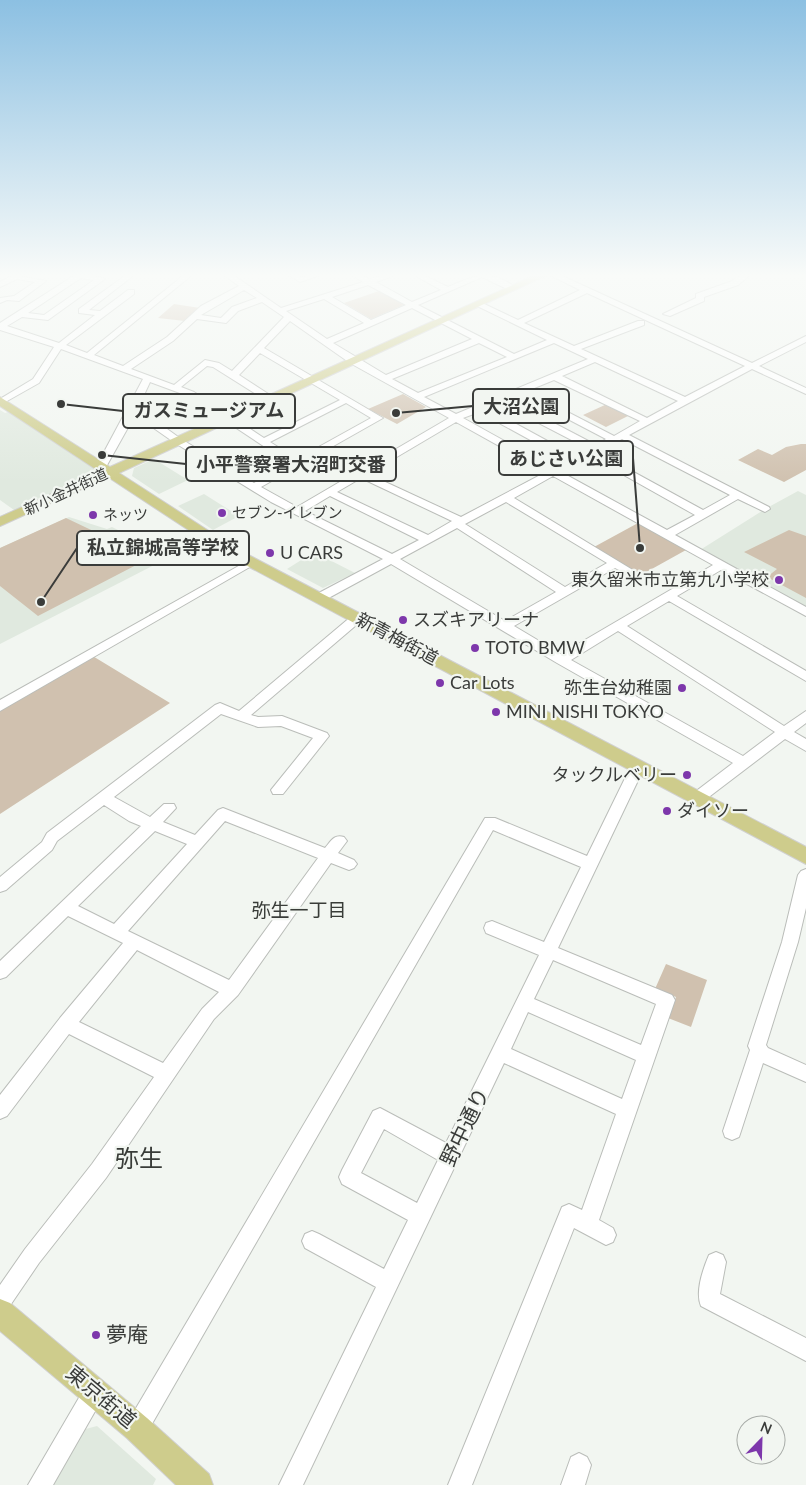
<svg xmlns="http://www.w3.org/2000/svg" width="806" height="1485" viewBox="0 0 806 1485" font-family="Lato,'Noto Sans JP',sans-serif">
  <rect width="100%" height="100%" fill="#f2f6f1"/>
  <path fill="#e0e9df" d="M0 410 5 413 14 410 109 472 0 522V516L14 510 0 500Z
    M154 459 188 480 159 494 132 476 134 468Z
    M798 491 806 495V610L700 550 765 509Z
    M204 494 239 516 213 530 178 506Z
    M69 517 107 529 112 527 144 543 164 560 0 644V548Z
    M314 552 355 573 323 588 287 569Z
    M97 1426 156 1479 153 1485H48L82 1430Z"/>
  <path fill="#d0c1af" d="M379 291 406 304 371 319 344 303Z
    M174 304 200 308 185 321 158 318Z
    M403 394 426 407 397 424 368 409Z
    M607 404 630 415 606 427 583 415Z
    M801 444H806V470L784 482 738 460 758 449 772 455 786 447Z
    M66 518 129 548 142 557V562L38 616 0 586V548Z
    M638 523 686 550 641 575 594 547Z
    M789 530 806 536V598L767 577 777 569 744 552Z
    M91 655 170 703 0 814V707Z
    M666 964 707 980 691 1027 668 1018 676 997 655 989Z"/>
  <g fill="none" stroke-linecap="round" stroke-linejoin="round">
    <defs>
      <path id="minor" d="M13 275 46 281 19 301 7 300 0 303V298L14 296 35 282 17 279 0 287V282Z
        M75 275H91L105 279 48 320 22 317 7 326 59 343 95 315 79 313V309L126 275H134L89 310 100 311 128 290H134V294L66 345 87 353 184 275H192L94 355 123 366 167 337 201 306 239 286 224 275H233L281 308 363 282 352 275H361L370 279 384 275H395L376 282 412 302 441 290 414 275H423L448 287C473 276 491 268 516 288L509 290 482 277 418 305 514 354 547 340 473 304 480 302 518 320 580 290 550 275H560L752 363 806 336V342L759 366 806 388V394L752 369 629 435 769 507 770 509 765 512 738 499 675 535 806 607V616L721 570 677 596 806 671V681L669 601 627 626 784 726 806 711V723L794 732 806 739V751L785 739 701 803H691L689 799 691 795 733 763 557 663 391 564 323 601H315L313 598 315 595 383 559 271 502 175 443 135 415 106 467 101 470 97 469 96 467 143 379 61 349 39 383 0 405V399L33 379 54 347 0 330V323ZM81 278 94 280 44 315 28 313ZM368 285 406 305 371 320 332 297ZM244 290 257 298 232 307 221 318 201 315ZM587 293 745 366 685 397 581 349 644 325V321H638L574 346 524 323ZM324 299 364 323 327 339 286 311ZM262 302 284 317 232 371 219 363 205 360 174 385 131 369 173 341 197 319 226 323 238 311ZM412 308 472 339 386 375 333 343ZM290 321 350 363 449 418 297 507 261 487 383 418 264 348ZM479 343 507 357 418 393 392 379ZM554 343 588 359 456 414 424 397ZM260 353 340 400 264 438 194 392 181 387 207 366 213 367 267 401H273V397L239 375ZM595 362 678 401 647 418 562 376ZM554 380 640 421 614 436 527 391ZM150 382 188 396 289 463 254 483 181 439 138 408ZM520 394 606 439 596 445 508 399ZM346 403 371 418 297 459 270 442ZM500 403 589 449 575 456 487 408ZM479 412 567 460 553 468 463 418ZM456 422 546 472 461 517 368 474ZM622 439 730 495 703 510 597 452ZM590 456 695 515 667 530 561 472ZM553 476 713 565 561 654 514 626 615 568 635 578 641 575 514 498ZM361 478 452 521 428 535 337 492ZM330 496 419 540 392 554 305 511ZM506 502 607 563 565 587 465 524ZM457 528 556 592 505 621 400 559ZM618 631 775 732 743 756 571 660Z
        M288 275H297L301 277 320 275 300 282Z
        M741 275H750L738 285 704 297V301L670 316 663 314 696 298V294L732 281Z
        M251 559 257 562 255 564 0 711V700Z
        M357 614 363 618 361 621 251 715 258 717 282 716 327 733 329 736 283 794H273L271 790 313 738 281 726 258 727 221 714 114 797 150 817 164 804H174L176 808 163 822 195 835 218 810 223 808 325 848C331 841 334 834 344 837L347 841 338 853 354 860 357 864 354 868 349 870 331 863 238 995 214 1019 106 1178 39 1263 7 1310 0 1314V1285L25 1249 92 1164 154 1077 69 1034 7 1116 0 1119V1095L60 1018 123 943 68 916 6 977 0 979V961L141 826 129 821 104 805 57 841 52 850 6 890 0 892V877L42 842 47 833 215 705 220 703 239 711 353 615ZM225 821 318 858 229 980 128 931ZM155 831 187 844 114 924 78 906ZM137 950 219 992 202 1009 163 1063 79 1022Z
        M637 763 644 768 558 948 672 995 675 1000 599 1220 613 1228 616 1235 613 1242 606 1245 574 1228 472 1485H448L562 1207 569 1204 582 1210 616 1114 504 1063 303 1485H279L376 1287 305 1248 302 1241 305 1234 312 1231 319 1234 384 1269 408 1220 342 1184 339 1177 342 1170 373 1111 380 1108 446 1143 539 955 486 933 484 928 486 923 492 921 544 942 581 867 493 830 145 1436 137 1439 129 1436 126 1428 129 1420 485 818H495L587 856 630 768ZM553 960 656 1004 641 1045 534 999ZM528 1012 636 1060 622 1099 511 1049ZM384 1129 438 1160 417 1203 361 1173Z
        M806 869V908L798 942 766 1045 768 1048 806 1065V1082L763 1063 741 1131 739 1137 732 1140 725 1137 723 1131 750 1050 748 1046 782 942 798 875 801 871Z
        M716 1252 723 1255 726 1262 720 1294 806 1338V1361L701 1306C695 1292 703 1269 709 1255Z
        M95 1381 103 1384 106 1392 53 1485H28L87 1384Z
        M579 1453 587 1457 591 1465 585 1485H561L571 1457Z"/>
      <path id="major" d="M535 275H547L119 473 235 548 806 847V864L225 554 108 477 0 526V517L100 472 0 406V397L110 467Z
        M0 1299 10 1303 147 1418 209 1474 213 1485H176L127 1438 0 1331Z"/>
    </defs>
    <use href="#minor" stroke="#babdb9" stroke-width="2"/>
    <use href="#major" stroke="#d0d0d0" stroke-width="2"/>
    <use href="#minor" fill="#fff" fill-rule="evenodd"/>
    <use href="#major" fill="#cecc8c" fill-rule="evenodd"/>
  </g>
  <linearGradient id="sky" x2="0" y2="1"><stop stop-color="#8cc0e2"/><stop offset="0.57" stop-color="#f9fbf9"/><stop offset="1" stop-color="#f9fbf9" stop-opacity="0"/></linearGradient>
  <rect width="806" height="483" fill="url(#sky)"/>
  <g fill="#7d37ab" stroke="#f2f6f1" stroke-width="2">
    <circle cx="222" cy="513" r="5"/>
    <circle cx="93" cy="515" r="5"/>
    <circle cx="270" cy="553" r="5"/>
    <circle cx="779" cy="580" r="5"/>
    <circle cx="403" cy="620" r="5"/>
    <circle cx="475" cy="648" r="5"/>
    <circle cx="440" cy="683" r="5"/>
    <circle cx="682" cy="688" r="5"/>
    <circle cx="496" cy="712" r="5"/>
    <circle cx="687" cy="775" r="5"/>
    <circle cx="667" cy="811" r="5"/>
    <circle cx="96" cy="1335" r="5"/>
  </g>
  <g text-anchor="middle" stroke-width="4.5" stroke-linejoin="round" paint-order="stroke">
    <g font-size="15" fill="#3a3c3a" stroke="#f2f6f1">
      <text transform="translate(66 492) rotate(-25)" y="5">新小金井街道</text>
    </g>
    <g font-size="15" fill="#3a3c3a" stroke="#f2f6f1" text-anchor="start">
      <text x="232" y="518">セブン-イレブン</text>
      <text x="103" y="520">ネッツ</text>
    </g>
    <g font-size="18" fill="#3a3c3a" stroke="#f2f6f1" text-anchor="start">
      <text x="280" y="559">U CARS</text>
      <text x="769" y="586" text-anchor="end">東久留米市立第九小学校</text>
      <text x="413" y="626">スズキアリーナ</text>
      <text x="485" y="654">TOTO BMW</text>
      <text x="450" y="689">Car Lots</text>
      <text x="672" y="694" text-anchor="end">弥生台幼稚園</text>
      <text x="506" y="718">MINI NISHI TOKYO</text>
      <text x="677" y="781" text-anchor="end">タックルベリー</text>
      <text x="677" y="817">ダイソー</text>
    </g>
    <g font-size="18" fill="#3a3c3a" stroke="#f2f6f1">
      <text transform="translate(397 639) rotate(28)" y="6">新青梅街道</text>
    </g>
    <g font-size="19" fill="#393c38" stroke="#f2f6f1">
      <text x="299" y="917">弥生一丁目</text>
    </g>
    <g font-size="21" fill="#3a3c3a" stroke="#f2f6f1">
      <text transform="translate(465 1127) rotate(-64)" y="7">野中通り</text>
      <text transform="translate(101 1397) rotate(40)" y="7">東京街道</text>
    </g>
    <g font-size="21" fill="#3a3c3a" stroke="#f2f6f1" text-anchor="start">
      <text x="106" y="1342">夢庵</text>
    </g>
    <g font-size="24" fill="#393c38" stroke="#f2f6f1">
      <text x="139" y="1167">弥生</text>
    </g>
  </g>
  <path fill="none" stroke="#3a3c3a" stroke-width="2" d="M396 413L473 406M61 404L123 411M640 548L633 458M102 455L186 464M41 602L77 548"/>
  <g fill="#3a3c3a" stroke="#f2f6f1" stroke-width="2">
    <circle cx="396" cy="413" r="5"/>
    <circle cx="61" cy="404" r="5"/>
    <circle cx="640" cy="548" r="5"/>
    <circle cx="102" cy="455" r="5"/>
    <circle cx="41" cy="602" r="5"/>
  </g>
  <g fill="#f2f6f1" stroke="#3a3c3a" stroke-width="2">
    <rect x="473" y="389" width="96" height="34" rx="5"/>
    <rect x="123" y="394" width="172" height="34" rx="5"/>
    <rect x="499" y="441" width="134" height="34" rx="5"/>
    <rect x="186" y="447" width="210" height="34" rx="5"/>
    <rect x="77" y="531" width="172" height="34" rx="5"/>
  </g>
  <g font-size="19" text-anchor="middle" font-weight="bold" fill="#3a3c3a">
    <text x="521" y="413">大沼公園</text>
    <text x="209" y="417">ガスミュージアム</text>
    <text x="566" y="465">あじさい公園</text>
    <text x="291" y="471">小平警察署大沼町交番</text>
    <text x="163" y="554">私立錦城高等学校</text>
  </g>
  <g transform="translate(761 1440) rotate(23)"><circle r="24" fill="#f2f6f1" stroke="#a8aca8"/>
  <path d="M0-4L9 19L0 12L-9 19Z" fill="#7d37ab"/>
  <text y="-8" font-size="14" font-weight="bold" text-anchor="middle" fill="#3a3c3a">N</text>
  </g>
</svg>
